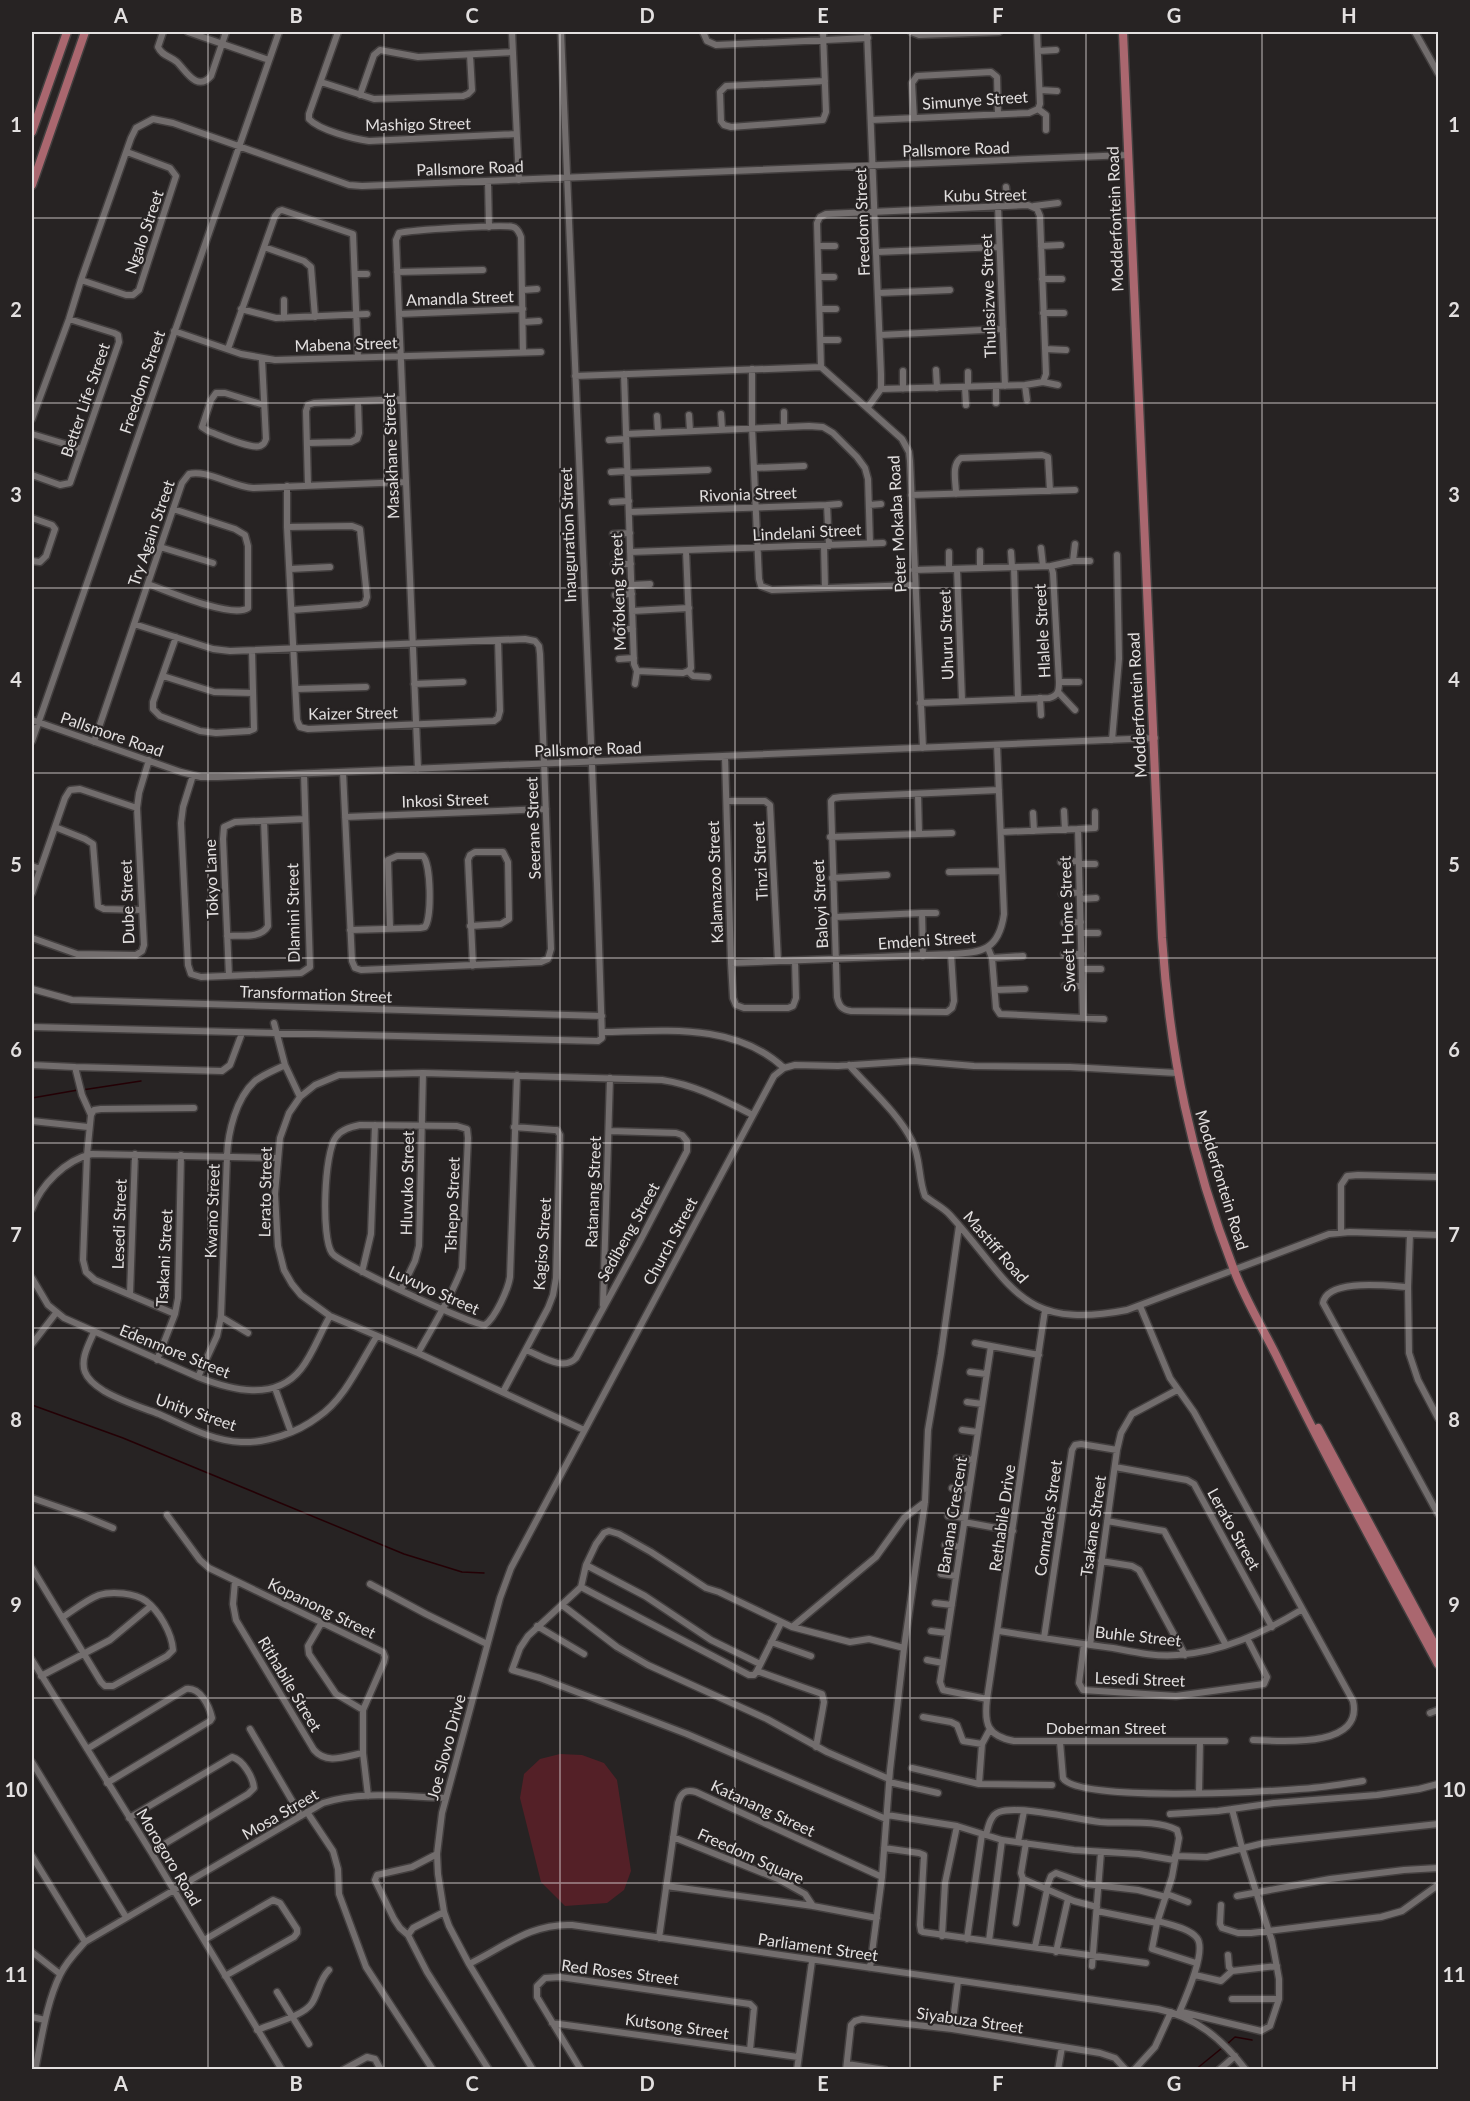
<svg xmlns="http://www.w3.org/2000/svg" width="1470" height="2101" viewBox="0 0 1470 2101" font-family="Lato,sans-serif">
  <rect width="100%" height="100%" fill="#272323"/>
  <path fill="#542027" d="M560 1754 582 1755 604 1763 617 1780 631 1871 624 1890 607 1903 565 1906 541 1882 520 1798 524 1774 540 1759Z"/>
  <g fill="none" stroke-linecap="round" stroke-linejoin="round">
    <path stroke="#240005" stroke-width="1.5" d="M82 1090 141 1081
      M32 1098 78 1090
      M32 1405 123 1438 404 1554 462 1572 484 1573
      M1226 2045 1235 2037 1252 2040
      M1195 2070 1222 2048"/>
    <defs>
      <path id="minor" d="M163 32 158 47C162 56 170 56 177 62 186 71 197 92 211 76L226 32
        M188 32 269 60
        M338 32 309 114V119C319 130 354 139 369 141L516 134
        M512 32 519 180
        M703 32 707 41 716 45 868 38
        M823 32 826 112 823 120 731 127 724 125 721 121 720 92 726 86 825 81
        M867 32 881 374V389L868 407
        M911 32 919 35 999 32
        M1037 32 1040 104 1038 109
        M1415 32 1438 73
        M1038 51 1056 50
        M321 82 374 99 463 96 468 94 472 90 470 55
        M1040 90 1057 91
        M360 95 374 55 380 50 418 57 513 52
        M1038 109 1046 115V130
        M914 118 912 83 917 76 991 72 997 77 998 114
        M871 120 1029 113 1038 109
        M488 181 489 227
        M1006 187 1008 206
        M998 206 1005 386
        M1034 206 1058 203
        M818 246H835
        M1041 246 1061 245
        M264 247 304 261 311 267 315 317
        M877 252 999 247
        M397 272 483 270
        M355 274H367
        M819 277H834
        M1042 279H1062
        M81 280 126 295H133L139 290 176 176 170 168 127 152
        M523 290 537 289
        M878 293 950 290
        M284 300V318
        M241 309 276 318 367 314
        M820 309H836
        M1043 313H1064
        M399 314 523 309
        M523 322 539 321
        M174 331 241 354 275 360 541 352
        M880 335 1003 329
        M821 340H838
        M228 349 275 216 279 211 282 210 353 234 358 357
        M1045 349 1066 350
        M262 360 266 439C264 443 265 444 260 446 250 449 219 435 208 431L202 427 211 400 216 393H225L264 405
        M821 367 817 223 820 217 826 214 1028 205 1037 209 1040 216 1046 374 1043 382
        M752 369V427L759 579 761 586 772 590 914 585
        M936 370 937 388
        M968 372V387
        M624 374 634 664 637 671 635 684
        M575 376 821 367 902 439 909 452 910 461 923 748
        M1043 382 1058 385
        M1025 385 1027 400
        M996 386V403
        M965 387 966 405
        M881 389 1025 385 1043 382
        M903 389V371
        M784 412V427
        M721 414 722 429
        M689 415 690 431
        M657 416 658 432
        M32 419 69 319 81 280 131 138 136 128 153 119 173 123 349 185 362 186 1128 155
        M32 434 82 449
        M626 434 809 426 823 427 833 433 857 457 865 468 868 479 870 543
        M609 440 626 439
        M307 443 351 442 357 439 359 433 358 401
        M754 468 804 466
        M611 472 627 471
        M627 473 708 470
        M32 475 60 485 70 483 119 342 118 335 114 333 69 319
        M287 486V527L297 720 300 727 308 729 494 721 498 718 500 711 498 640
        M308 486 306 411 308 405 314 403 402 399
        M956 494C956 482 951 465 961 458L1042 455 1048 457 1050 491
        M911 495 1075 490
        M612 502 629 501
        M827 505 839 504
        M869 505 881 504
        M629 512 827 505 829 546
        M32 518 52 525 55 529 46 556 40 562 32 561
        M287 527 352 526 360 529 367 597 365 603 360 605 292 610
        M613 534 630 533
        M824 546 825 588
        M160 547 213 563
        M1041 548 1043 566
        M980 551V568
        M630 552 883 543
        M949 552V569
        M1011 552 1012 567
        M1073 561 1075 544
        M614 564H631
        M1051 566 1073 561H1090
        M1014 567 1018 698
        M290 569 330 567
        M957 569 962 700
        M914 570 1051 566 1053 573 1059 682C1059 691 1058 696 1049 698L920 703
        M148 584C167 591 232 619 248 608V546L245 535 235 529 173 509
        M631 585 650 584
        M615 595 632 594
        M632 611 689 608
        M134 624 213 649 230 651 525 639 535 641 539 646 540 654 551 949 548 959 541 962 361 970 355 968 352 961 343 772
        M616 629H633
        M176 637 153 702V709L160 716 200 731 216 733 249 731 254 729 252 651
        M619 659 634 658
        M637 671 683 673 688 671 691 668 686 551
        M688 671 693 676 708 677
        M163 676 214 692 253 693
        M1059 682H1079
        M414 684 463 682
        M296 689 366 687
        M1058 692 1075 710
        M1040 698 1041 715
        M32 720 181 772 201 777H218L1155 738
        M1112 740 1119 659 1117 555
        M32 741 279 32
        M94 742 182 483 189 474C206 469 233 487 253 488L405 482
        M725 757 731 963 733 998 736 1005 744 1008H788L793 1006 796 998 795 961
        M418 769 399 314 396 240 399 233C411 230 503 224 513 227 518 228 519 233 521 237L523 352
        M193 775 183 807 181 823 188 965 191 974 201 977 301 973 310 967 304 774
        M727 801H765L770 805 778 961
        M1064 811 1065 830
        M1033 813 1034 831
        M345 817 546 809
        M55 827 85 839 93 844 98 906 104 909 142 910
        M1078 829 1095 828V812
        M1001 832 1078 829 1083 1018
        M919 834 952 833
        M830 837 919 834 918 794
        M1061 862 1079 861
        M1079 864H1095
        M32 866 40 869
        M949 872 1002 871
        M832 878 887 875
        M32 893 65 798 70 790 80 789 137 808
        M1062 894 1080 892
        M1080 899 1096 898
        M922 913H936
        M835 917 922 913 923 956
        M1064 923 1081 922
        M470 926 501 924 509 919 508 862 503 852H475L470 855 468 860 473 966
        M350 930 420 928 425 927C432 917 431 864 423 856H397L388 860 390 928
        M1081 933H1098
        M227 936C240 935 261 939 268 926L264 821
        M32 938 77 954 136 955 142 951 144 945 137 808 139 793 149 760
        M988 948 992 958 996 1008 1000 1014 1104 1019
        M951 954 954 1001 952 1008 947 1012 851 1011C842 1010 839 1006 837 997L831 801 834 798 841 797 999 790
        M1064 954H1082
        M992 958 1023 956
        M731 963 951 954C982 953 999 950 1004 914L997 745
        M1082 969H1101
        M229 976 223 839 224 827 235 822 305 819
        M1065 986H1082
        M32 989 72 1000 602 1016
        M995 990 1025 989
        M274 1023 285 1065 300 1097
        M32 1027 598 1041 602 1038 597 884 561 32
        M602 1032C664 1031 735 1022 784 1068
        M32 1065 75 1067 82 1095 91 1115 87 1155 83 1260 86 1272 95 1280 175 1314
        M849 1065C870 1089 898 1113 912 1141 921 1158 918 1178 925 1196 933 1203 943 1207 950 1215 1013 1284 1019 1331 1127 1310L1329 1234 1350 1232 1438 1235
        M75 1067 222 1071 230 1065 242 1033
        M91 1115 94 1110 101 1109 194 1108
        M32 1121 88 1127
        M32 1209C41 1185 65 1160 92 1154L277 1158
        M1341 1233V1185L1347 1176 1358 1175 1438 1177
        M1410 1234 1408 1287 1409 1353 1418 1380 1438 1418
        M362 1272 371 1234 375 1125
        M32 1278 48 1305 64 1318 198 1377C231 1390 275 1402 301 1369 313 1354 320 1333 330 1316
        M1408 1287C1389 1286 1327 1278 1323 1303L1438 1514
        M401 1290 415 1261 419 1246 423 1073
        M130 1294 135 1154
        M603 1305 610 1078
        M1140 1306 1170 1378 1194 1412 1353 1701C1364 1749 1280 1741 1253 1740
        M1045 1310 987 1699C984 1724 987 1736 1014 1741H1225
        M221 1317 248 1333
        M94 1332C89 1344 80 1359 85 1372 88 1380 96 1386 104 1391 121 1401 140 1407 159 1414 184 1425 212 1441 241 1442 267 1443 297 1433 318 1417 345 1399 360 1363 377 1336
        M975 1343 991 1346
        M32 1344 56 1313
        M526 1350C540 1355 563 1372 576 1358L640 1241 687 1151V1141L682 1135 676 1133 609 1131
        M418 1353C433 1326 451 1298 462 1268L468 1138 467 1129 457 1126 360 1125C351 1127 342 1129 336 1137 324 1152 321 1238 332 1253 340 1264 472 1325 485 1325 495 1318 508 1290 510 1277L517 1075
        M157 1360 175 1314 178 1298 181 1155
        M970 1372 986 1374
        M198 1377 217 1336 221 1317 227 1156C228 1132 236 1098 255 1081 264 1074 275 1070 285 1065
        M275 1388 291 1432
        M503 1392 548 1308 553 1295 556 1278 560 1135 557 1130H554L514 1127
        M967 1402 982 1404
        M1134 1413 1177 1390
        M584 1430 418 1353 330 1316 301 1295 292 1284 284 1270 278 1246 275 1194 280 1138 289 1113 300 1097 315 1085 339 1075 423 1073 662 1080C696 1085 723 1100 753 1115
        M962 1430 977 1432
        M957 1458 973 1460
        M1115 1467 1187 1480 1194 1484 1272 1627
        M952 1488 969 1489
        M32 1498 84 1516 113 1528
        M167 1515 200 1560 209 1568 383 1652 385 1657 384 1662 363 1710V1753L368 1796
        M948 1516 965 1518
        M1107 1521 1164 1531 1226 1645
        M964 1522 1013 1531
        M945 1545 960 1547
        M1101 1561 1132 1566 1139 1570 1185 1655
        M586 1565 581 1587 528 1636 520 1648 512 1670 540 1678 687 1734 886 1819
        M32 1568 101 1682 105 1686H113L167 1656 173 1650C172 1633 159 1611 146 1601 135 1593 112 1591 99 1595 86 1600 74 1610 63 1617
        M941 1574 956 1576
        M235 1581 233 1604 236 1620 314 1750C327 1765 346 1756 363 1753
        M370 1584 426 1614 487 1644
        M581 1587 749 1675H754L757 1671
        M935 1603 952 1605
        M562 1605 617 1647 648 1665 767 1719 827 1752 889 1779
        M322 1622 308 1646 309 1654 336 1694 363 1710
        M781 1623 757 1671 822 1694 824 1702 816 1747
        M537 1626 584 1654
        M792 1627 850 1642 869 1639 904 1648
        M931 1631 947 1633
        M999 1631C1037 1637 1075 1643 1113 1648 1134 1652 1156 1657 1177 1655 1222 1652 1263 1633 1301 1610
        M1044 1638 1072 1450 1075 1445 1081 1444 1117 1450
        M771 1642 811 1656
        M1084 1644 1079 1683 1083 1690 1176 1696 1264 1684 1267 1677 1247 1638
        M1090 1645 1117 1450 1121 1433 1132 1414
        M32 1660 151 1852 282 2070
        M927 1660 943 1663
        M760 1664 711 1640 645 1596 586 1565 596 1544 604 1533 609 1531 619 1534 651 1552 706 1588 719 1592 792 1627 876 1557 904 1518 925 1502
        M41 1676 110 1640 151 1606
        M987 1699 943 1690 940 1682 943 1663 991 1346 1039 1355
        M1430 1713 1438 1710
        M923 1717 951 1722 957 1725 963 1741 982 1744
        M250 1729 301 1816
        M1060 1742 1063 1778C1076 1802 1266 1792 1299 1789 1320 1788 1342 1784 1363 1781
        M87 1749 186 1689C200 1687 209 1705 212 1718L210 1721 107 1783
        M32 1762 126 1917
        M912 1768 979 1784 1052 1785
        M889 1782 938 1793
        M979 1784 982 1744 990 1729
        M1199 1793 1200 1742
        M307 1812 333 1851 338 1869 339 1894 366 1967 433 2070
        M1170 1814 1218 1811 1274 1803 1377 1795 1419 1789 1438 1784
        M887 1815 957 1826 1002 1840 1074 1850 1139 1854 1174 1860
        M129 1818 232 1757C243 1760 253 1777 254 1788L248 1794 151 1852
        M986 1835C988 1828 990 1815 999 1812 1019 1805 1076 1819 1100 1822 1124 1824 1155 1819 1177 1830L1179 1838 1172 1877 1157 1923 1152 1949 1196 1963
        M673 1837 778 1879 805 1894 813 1906
        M1018 1842 1024 1811
        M884 1848 919 1853 924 1855 920 1925 921 1931 923 1932 1146 1963
        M437 1854 412 1867 377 1875 375 1880 394 1919 400 1928 408 1935 427 1972 489 2070
        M32 1856 85 1942
        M1175 1856 1207 1857 1264 1843 1438 1824
        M1023 1879 1074 1901 1097 1907
        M666 1886 813 1906 877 1918
        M1046 1889 1051 1876 1056 1873 1086 1884 1138 1890 1166 1897
        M1167 1894 1188 1902
        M1237 1896 1330 1879 1404 1870 1438 1868
        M1221 1905 1220 1924 1222 1928 1238 1933H1251L1381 1917 1402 1911 1438 1885
        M1097 1911 1157 1923
        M1158 1921C1170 1925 1189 1928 1197 1938 1207 1951 1185 1999 1179 2013
        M1016 1923 1023 1879 1021 1873 1026 1843
        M408 1935 413 1928 444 1912
        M942 1936 945 1883 957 1826
        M659 1938 678 1803C681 1793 685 1789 696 1792L882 1877
        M967 1939 982 1834
        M204 1940 273 1900 280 1903 297 1929V1933L294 1937 225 1976
        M989 1941 1002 1840
        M1035 1947 1047 1890
        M32 1952 60 1974
        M1056 1952 1068 1899
        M1228 1955 1229 1967 1232 1971
        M469 1964C504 1947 531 1923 572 1925L1158 2009C1196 2017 1222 2039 1246 2070
        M1092 1966 1101 1852
        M870 1968 882 1877 890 1770 904 1648 925 1502 928 1430 941 1354 959 1226
        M1195 1975 1221 1981 1232 1971 1277 1966
        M277 1992 309 2044
        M1232 1999H1279
        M1182 2012 1261 2031 1270 2026 1279 1999V1979L1275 1957 1272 1941 1242 1848 1232 1809
        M32 2017 45 2020
        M552 2023 798 2057
        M952 2029 958 1981
        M257 2030C271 2024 304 2016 312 2003 319 1992 319 1980 329 1970
        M847 2064 885 2070
        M35 2070C42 2038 46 2004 60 1975 66 1962 76 1952 85 1942L323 1803C361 1790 407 1797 446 1798
        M343 2070 367 2057 375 2059 381 2070
        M533 2070 469 1964 449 1926 444 1912 438 1874 437 1854 442 1813 500 1598 511 1568 774 1076 784 1068 795 1065 838 1066 914 1061 974 1066 1070 1067 1177 1073
        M581 2070 537 1997V1986L545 1978 560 1977 750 2004 754 2008 750 2050
        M797 2070 812 1961
        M846 2070 851 2025 855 2021 862 2019 952 2029 1100 2053 1115 2058 1126 2070
        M1058 2070 1062 2047
        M1134 2070 1155 2047 1171 2012
        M1219 2070 1235 2056"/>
      <path id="major" d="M1123 32 1162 938C1170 1056 1191 1159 1234 1270 1245 1299 1262 1327 1276 1355 1327 1460 1383 1562 1438 1664
        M32 132 67 32
        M32 185 85 32
        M1318 1428 1438 1651"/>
    </defs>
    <use href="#minor" stroke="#433f3f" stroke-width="9"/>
    <use href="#major" stroke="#433f3f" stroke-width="11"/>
    <use href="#minor" stroke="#726d6d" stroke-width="6"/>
    <use href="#major" stroke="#aa676f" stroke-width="8"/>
  </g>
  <path fill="none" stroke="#e3e0e0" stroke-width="1.5" stroke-opacity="0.55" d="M208 32V2070M384 32V2070M560 32V2070M735 32V2070M910 32V2070M1086 32V2070M1262 32V2070M32 218H1438M32 403H1438M32 588H1438M32 773H1438M32 958H1438M32 1143H1438M32 1328H1438M32 1513H1438M32 1698H1438M32 1883H1438"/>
  <g text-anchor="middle" stroke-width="4.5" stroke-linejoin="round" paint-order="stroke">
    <g font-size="16" fill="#e3e0e0" stroke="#272323">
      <text transform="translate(975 100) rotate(-4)" y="6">Simunye Street</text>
      <text transform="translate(418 124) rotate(-1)" y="6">Mashigo Street</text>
      <text transform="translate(956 149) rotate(-2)" y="6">Pallsmore Road</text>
      <text transform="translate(470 168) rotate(-2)" y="6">Pallsmore Road</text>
      <text transform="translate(985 195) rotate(-1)" y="6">Kubu Street</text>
      <text transform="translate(1115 219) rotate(-92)" y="6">Modderfontein Road</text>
      <text transform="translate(862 222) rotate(-92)" y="6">Freedom Street</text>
      <text transform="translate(144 232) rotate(-71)" y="6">Ngalo Street</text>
      <text transform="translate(988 296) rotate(-92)" y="6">Thulasizwe Street</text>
      <text transform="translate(460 298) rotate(-2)" y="6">Amandla Street</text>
      <text transform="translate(346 344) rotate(-2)" y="6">Mabena Street</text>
      <text transform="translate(142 382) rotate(-71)" y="6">Freedom Street</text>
      <text transform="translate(85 400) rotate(-71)" y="6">Better Life Street</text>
      <text transform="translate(391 456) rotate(-92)" y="6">Masakhane Street</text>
      <text transform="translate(748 494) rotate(-2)" y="6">Rivonia Street</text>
      <text transform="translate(897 524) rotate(-93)" y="6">Peter Mokaba Road</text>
      <text transform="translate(807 532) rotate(-3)" y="6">Lindelani Street</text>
      <text transform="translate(151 533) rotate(-71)" y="6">Try Again Street</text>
      <text transform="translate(568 535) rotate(-92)" y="6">Inauguration Street</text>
      <text transform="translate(618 592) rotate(-92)" y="6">Mofokeng Street</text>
      <text transform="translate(1042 631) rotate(-93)" y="6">Hlalele Street</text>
      <text transform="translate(946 635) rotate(-92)" y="6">Uhuru Street</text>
      <text transform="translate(1137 705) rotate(-93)" y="6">Modderfontein Road</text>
      <text transform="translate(353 713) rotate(-1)" y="6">Kaizer Street</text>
      <text transform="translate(112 734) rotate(19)" y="6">Pallsmore Road</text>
      <text transform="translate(588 749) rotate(-2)" y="6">Pallsmore Road</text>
      <text transform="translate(445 800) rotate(-2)" y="6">Inkosi Street</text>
      <text transform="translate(533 828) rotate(-92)" y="6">Seerane Street</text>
      <text transform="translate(760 861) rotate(-93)" y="6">Tinzi Street</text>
      <text transform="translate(211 879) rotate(-92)" y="6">Tokyo Lane</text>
      <text transform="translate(715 882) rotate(-92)" y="6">Kalamazoo Street</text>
      <text transform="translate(127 902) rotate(-92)" y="6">Dube Street</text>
      <text transform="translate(820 904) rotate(-93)" y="6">Baloyi Street</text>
      <text transform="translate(293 913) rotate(-91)" y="6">Dlamini Street</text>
      <text transform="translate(1067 924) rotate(-92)" y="6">Sweet Home Street</text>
      <text transform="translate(927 940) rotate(-4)" y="6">Emdeni Street</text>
      <text transform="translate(316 994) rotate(2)" y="6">Transformation Street</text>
      <text transform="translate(1222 1180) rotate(73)" y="6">Modderfontein Road</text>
      <text transform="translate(407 1183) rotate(-89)" y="6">Hluvuko Street</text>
      <text transform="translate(265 1192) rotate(-89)" y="6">Lerato Street</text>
      <text transform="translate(593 1192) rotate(-88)" y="6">Ratanang Street</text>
      <text transform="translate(452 1205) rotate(-88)" y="6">Tshepo Street</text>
      <text transform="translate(212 1211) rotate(-88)" y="6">Kwano Street</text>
      <text transform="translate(119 1224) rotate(-88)" y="6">Lesedi Street</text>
      <text transform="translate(628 1232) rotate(-61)" y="6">Sedibeng Street</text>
      <text transform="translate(670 1241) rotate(-62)" y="6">Church Street</text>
      <text transform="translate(542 1244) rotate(-86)" y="6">Kagiso Street</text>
      <text transform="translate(996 1247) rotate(49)" y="6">Mastiff Road</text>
      <text transform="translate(164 1258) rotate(-87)" y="6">Tsakani Street</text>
      <text transform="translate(434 1290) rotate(24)" y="6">Luvuyo Street</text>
      <text transform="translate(175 1351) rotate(22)" y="6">Edenmore Street</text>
      <text transform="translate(196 1412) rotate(19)" y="6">Unity Street</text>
      <text transform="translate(952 1515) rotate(-81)" y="6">Banana Crescent</text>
      <text transform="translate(1002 1518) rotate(-82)" y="6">Rethabile Drive</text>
      <text transform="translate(1048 1518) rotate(-82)" y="6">Comrades Street</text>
      <text transform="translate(1093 1526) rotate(-82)" y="6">Tsakane Street</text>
      <text transform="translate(1234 1529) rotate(61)" y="6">Lerato Street</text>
      <text transform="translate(322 1608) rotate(26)" y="6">Kopanong Street</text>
      <text transform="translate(1138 1636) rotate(6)" y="6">Buhle Street</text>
      <text transform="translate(1140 1679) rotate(2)" y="6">Lesedi Street</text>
      <text transform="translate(290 1684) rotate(59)" y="6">Rithabile Street</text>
      <text x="1106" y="1734">Doberman Street</text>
      <text transform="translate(446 1747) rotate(-75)" y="6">Joe Slovo Drive</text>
      <text transform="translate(763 1808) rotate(25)" y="6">Katanang Street</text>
      <text transform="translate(280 1814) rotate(-30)" y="6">Mosa Street</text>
      <text transform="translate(751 1856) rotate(24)" y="6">Freedom Square</text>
      <text transform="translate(169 1857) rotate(59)" y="6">Morogoro Road</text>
      <text transform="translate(818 1947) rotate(8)" y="6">Parliament Street</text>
      <text transform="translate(620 1972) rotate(7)" y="6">Red Roses Street</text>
      <text transform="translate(970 2020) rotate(8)" y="6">Siyabuza Street</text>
      <text transform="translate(677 2026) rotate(8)" y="6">Kutsong Street</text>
    </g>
  </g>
  <rect width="1470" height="2101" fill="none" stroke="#272323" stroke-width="66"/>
  <rect x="33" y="33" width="1404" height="2035" fill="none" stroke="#e3e0e0" stroke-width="2"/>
  <g font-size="20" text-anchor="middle" font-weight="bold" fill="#e3e0e0">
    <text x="121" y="23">A</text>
    <text x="296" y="23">B</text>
    <text x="472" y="23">C</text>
    <text x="647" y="23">D</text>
    <text x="823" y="23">E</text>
    <text x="998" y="23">F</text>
    <text x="1174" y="23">G</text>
    <text x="1349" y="23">H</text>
    <text x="16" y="132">1</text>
    <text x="1454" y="132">1</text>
    <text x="16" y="317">2</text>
    <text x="1454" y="317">2</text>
    <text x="16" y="502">3</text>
    <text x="1454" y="502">3</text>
    <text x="16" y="687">4</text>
    <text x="1454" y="687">4</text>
    <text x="16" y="872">5</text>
    <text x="1454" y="872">5</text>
    <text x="16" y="1057">6</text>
    <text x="1454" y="1057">6</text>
    <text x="16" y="1242">7</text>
    <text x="1454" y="1242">7</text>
    <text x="16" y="1427">8</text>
    <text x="1454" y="1427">8</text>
    <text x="16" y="1612">9</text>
    <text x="1454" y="1612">9</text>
    <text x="16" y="1797">10</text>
    <text x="1454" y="1797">10</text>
    <text x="16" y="1982">11</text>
    <text x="1454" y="1982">11</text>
    <text x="121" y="2091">A</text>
    <text x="296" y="2091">B</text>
    <text x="472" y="2091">C</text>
    <text x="647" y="2091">D</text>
    <text x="823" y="2091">E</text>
    <text x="998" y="2091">F</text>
    <text x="1174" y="2091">G</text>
    <text x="1349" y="2091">H</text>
  </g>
</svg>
